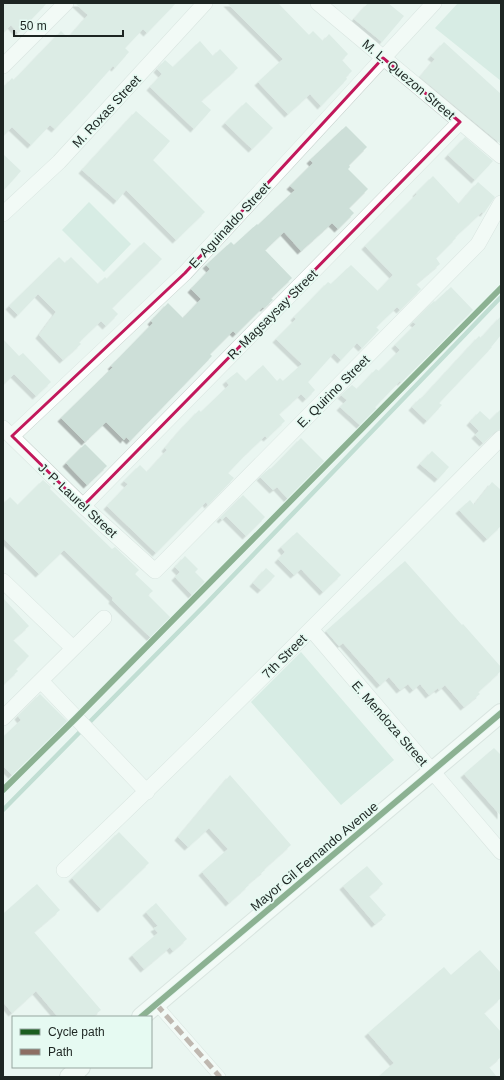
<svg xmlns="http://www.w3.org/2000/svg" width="504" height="1080" viewBox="0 0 504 1080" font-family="Arial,sans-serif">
  <defs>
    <filter id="shadow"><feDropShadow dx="-3.5" dy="3.5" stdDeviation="0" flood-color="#0004"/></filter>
  </defs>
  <rect width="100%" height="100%" fill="#eaf6f1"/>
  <path fill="#c2dfd4" d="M458 3H501V81L435 28Z
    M89 202 131 244 104 272 62 230Z
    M301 652 394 760 341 805 251 702Z"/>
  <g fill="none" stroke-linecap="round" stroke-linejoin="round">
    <path stroke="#90c0af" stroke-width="4.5" d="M3 810 206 604 501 297"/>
  </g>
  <path fill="#cddfd8" filter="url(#shadow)" d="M3 3H47L18 33 11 25 3 33Z
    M75 3H176L147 33 143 29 125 48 129 52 115 68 113 66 88 94 55 129 50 125 31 145 12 127 3 136V88L12 78 14 80 61 31 68 38 88 15Z
    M227 3H278L309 35 313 31 323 41 329 34 348 54 342 60 352 71 346 77 347 79 321 106 310 94 288 114 258 82 283 59Z
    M368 3H388L404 16 382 42 354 19Z
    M200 41 213 56 220 49 238 68 201 101 211 110 194 129 150 87 162 74 157 69 165 60 173 67Z
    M444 42 501 94V144L420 77 435 59 431 56Z
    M246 102 273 128 252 149 225 123Z
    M136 111 170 141 153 160 205 212 176 240 126 190 117 201 82 170Z
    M346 126 367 147 349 165 350 167 348 169 368 189 349 208 354 213 338 229 332 223 301 251 284 232 265 250 292 278 271 298 273 300 264 308 263 307 236 334 233 331 210 354 212 356 130 441 126 437 124 440 106 422 85 442 61 418 113 367 111 366 153 323 151 321 168 303 183 318 201 299 191 289 210 269 206 265 231 242 234 245 257 224 258 225 295 190 290 186 313 163 310 160Z
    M465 137 493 161 475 180 448 155Z
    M3 154 21 171 3 191Z
    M433 176 459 204 478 182 495 197 484 213 482 212 455 237 456 238 436 258 440 264 416 284 421 289 400 310 397 307 376 327 379 330 362 348 357 343 341 360 334 353 308 382 315 390 306 399 301 394 279 414 285 421 267 438 265 436 247 453 228 473 234 478 208 505 206 502 156 553 107 506 128 484 124 481 140 465 147 472 167 450 165 448 182 428 199 410 201 412 229 385 226 381 237 372 246 381 263 365 277 381 280 378 283 381 302 364 276 339 296 319 294 317 328 282 331 284 351 265 378 291 393 275 365 246 417 194 416 193Z
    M144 242 162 259 112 308 118 314 106 326 101 321 79 342 81 344 63 360 39 335 56 312 38 294 18 315 9 306 59 257 65 263 71 257 98 284 105 277 107 279Z
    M451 287 473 310 450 332 451 333 436 348 401 382 400 381 375 407 377 409 361 426 340 407 347 400 341 395 352 385 357 389 376 369 379 371 400 350 395 345 416 324 413 322 434 301 435 302Z
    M501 316V335L491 347H492L439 403 442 405 427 421 412 407 420 398 421 399 479 336 481 338Z
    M3 339 19 356 23 353 51 382 36 396 14 374 3 385Z
    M501 409V429L495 432 483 443 475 435 479 431 470 422 480 411 490 420Z
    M301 438 325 462 288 499 277 487 273 490 260 477 270 468 271 469Z
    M85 444 107 466 87 485 66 463Z
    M432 451 449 467 438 479 420 464Z
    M43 480 51 487 50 489 112 549 115 547 139 570 135 574 153 591 148 595 171 618 151 638 112 600 113 598 64 550 39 574 3 538V504L10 497 18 505Z
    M492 482 501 490V526L487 539 459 510 470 500 474 505Z
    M243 495 265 517 246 536 226 516 222 520 220 518Z
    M297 532 341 575 323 592 301 569 294 575 278 559 285 552 281 547Z
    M185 556 198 569 195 572 205 582 192 595 175 577 180 572 175 567Z
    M405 561 462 625 463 624 501 667V671L478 692 480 694 464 707 445 685 439 690 438 688 429 695 420 684 413 690 408 684 400 690 389 677 380 685 343 643 339 646 326 631Z
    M266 568 275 576 261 590 253 583Z
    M3 598 29 626 13 640 29 656 16 669 18 671 3 685Z
    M40 694 68 722 33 758 31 757 12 775 3 766V737L21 720 18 716Z
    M494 748 501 755V816L464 774Z
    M230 775 291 845 264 869 265 870 248 884 249 885 229 903 202 872 228 849 209 828 188 847 178 837Z
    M119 832 149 863 101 909 72 878Z
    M367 866 383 884 369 896 386 915 375 924 343 886Z
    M37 884 60 910 34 932 101 1010 92 1017H58L36 991 12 1013 3 1002V914Z
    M156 903 187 939 173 951 170 947 144 969 132 955 158 933 154 928 158 926 146 912Z
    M480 950 501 973V998L484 1013 501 1032V1057L489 1067 497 1077H378L394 1063 368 1033 444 967 451 975Z"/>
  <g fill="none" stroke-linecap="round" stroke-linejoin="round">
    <defs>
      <path id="pedestrian" d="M156 1004 220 1077"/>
      <path id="minor" d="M318 3 501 156
        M3 66 66 3
        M3 214 59 162 205 3
        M3 428 83 506 155 571 478 244 501 203
        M12 436 185 273 434 3
        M83 506 460 122
        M3 581 73 648
        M311 629 501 852
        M41 681 147 792
        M3 718 104 618
        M64 870C213 729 357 583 501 438"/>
      <path id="tertiary" d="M141 1017 501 713
        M69 1077 81 1067"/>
    </defs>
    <use href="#pedestrian" stroke="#c6d0cc" stroke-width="12"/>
    <use href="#minor" stroke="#c6d0cc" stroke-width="16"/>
    <use href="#tertiary" stroke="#c6d0cc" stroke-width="20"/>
    <use href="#pedestrian" stroke="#fcfefd" stroke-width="11"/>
    <use href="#minor" stroke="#fcfefd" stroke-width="15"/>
    <use href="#tertiary" stroke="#fcfefd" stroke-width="18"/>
    <path stroke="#8d6e63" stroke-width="5" stroke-dasharray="10 5" stroke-linecap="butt" d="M156 1004 220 1077"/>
    <defs>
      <path id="cycleway" d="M3 790 76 718 501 288
        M141 1017 501 713"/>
    </defs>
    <use href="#cycleway" stroke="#e6faf2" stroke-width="8"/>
    <use href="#cycleway" stroke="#1b5e20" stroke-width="6"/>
  </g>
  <path d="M0 0H504V1080H0ZM383 58 460 122 83 506 12 436 185 273Z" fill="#eaf6f1" fill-opacity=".55" fill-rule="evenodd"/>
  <path fill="none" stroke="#c2185b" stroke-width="3" stroke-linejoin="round" d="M383 58 460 122 83 506 12 436 185 273Z"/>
  <g text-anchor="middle" stroke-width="3.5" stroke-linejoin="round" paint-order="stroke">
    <g font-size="13" fill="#1d2522" stroke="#e6faf2">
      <text transform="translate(409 79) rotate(40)" y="5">M. L. Quezon Street</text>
      <text transform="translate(106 111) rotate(-47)" y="5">M. Roxas Street</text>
      <text transform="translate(229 225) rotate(-47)" y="5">E. Aguinaldo Street</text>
      <text transform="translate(272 314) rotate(-45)" y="5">R. Magsaysay Street</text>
      <text transform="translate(333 391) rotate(-45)" y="5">E. Quirino Street</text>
      <text transform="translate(78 500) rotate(43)" y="5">J. P. Laurel Street</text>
      <text transform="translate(284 656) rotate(-45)" y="5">7th Street</text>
      <text transform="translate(390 723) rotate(49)" y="5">E. Mendoza Street</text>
      <text transform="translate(314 856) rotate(-40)" y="5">Mayor Gil Fernando Avenue</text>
    </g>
  </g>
  <rect width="504" height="1080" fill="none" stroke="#1d2522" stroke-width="8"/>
  <rect x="12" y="1016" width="140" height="52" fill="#e6faf2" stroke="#96a59f"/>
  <rect x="20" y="1029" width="20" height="6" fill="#1b5e20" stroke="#96a59f"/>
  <text x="48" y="1036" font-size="12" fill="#1d2522">Cycle path</text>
  <rect x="20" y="1049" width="20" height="6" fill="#8d6e63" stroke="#96a59f"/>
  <text x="48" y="1056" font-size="12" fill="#1d2522">Path</text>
  <path d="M14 30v6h109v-6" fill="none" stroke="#1d2522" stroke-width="2"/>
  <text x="20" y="30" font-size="12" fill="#1d2522" stroke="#e6faf2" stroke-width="3" paint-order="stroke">50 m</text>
</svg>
